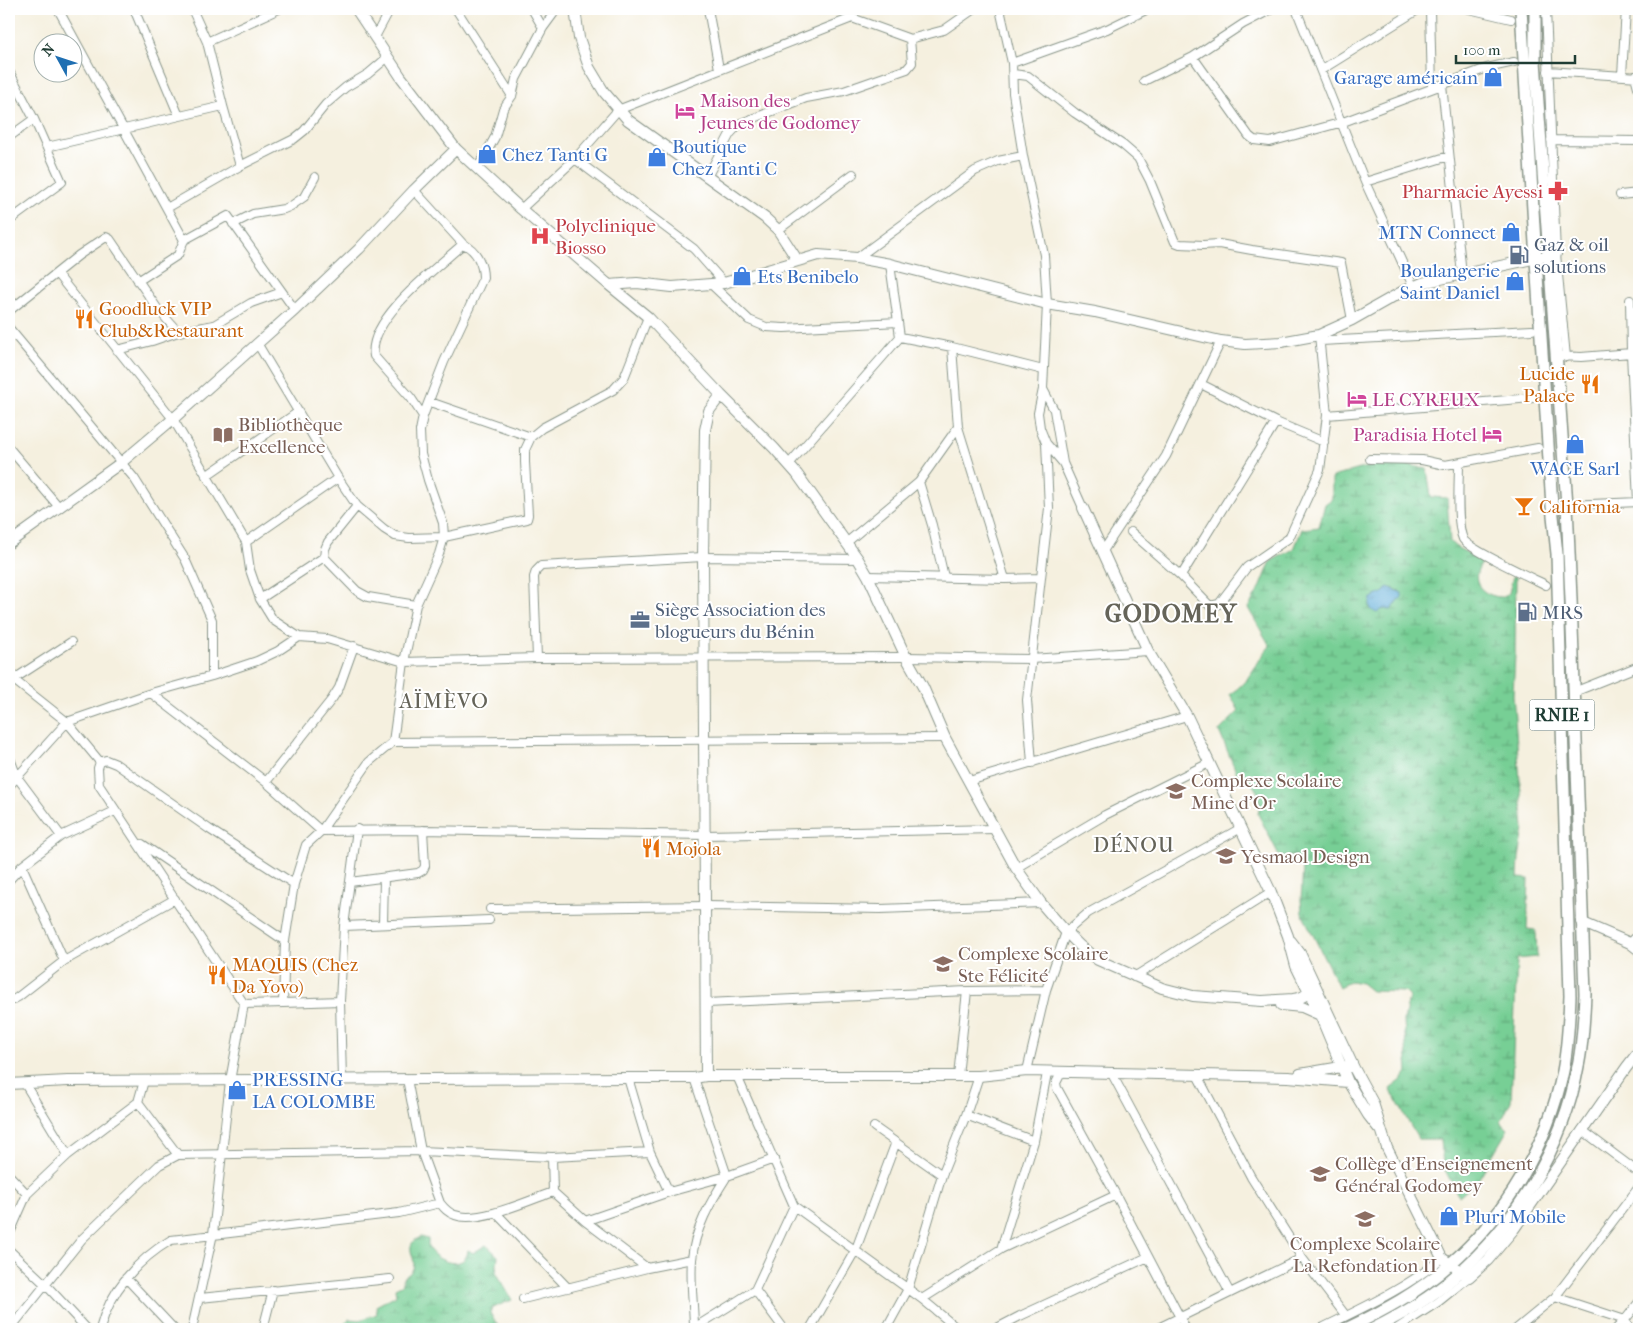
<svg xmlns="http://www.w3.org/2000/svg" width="1648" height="1338" viewBox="0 0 1648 1338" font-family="'IM FELL French Canon',serif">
  <defs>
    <pattern id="wetland-marsh" width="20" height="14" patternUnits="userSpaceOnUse" patternTransform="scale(1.25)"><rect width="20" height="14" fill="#77cf95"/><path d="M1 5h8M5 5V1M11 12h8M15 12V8" fill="none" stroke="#61a97a"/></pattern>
    <pattern id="water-ripples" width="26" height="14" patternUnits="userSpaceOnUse" patternTransform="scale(1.25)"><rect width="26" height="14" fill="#60aed9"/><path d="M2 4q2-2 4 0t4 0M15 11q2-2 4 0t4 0" fill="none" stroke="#4f8fb1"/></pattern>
  </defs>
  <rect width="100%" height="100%" fill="#fff"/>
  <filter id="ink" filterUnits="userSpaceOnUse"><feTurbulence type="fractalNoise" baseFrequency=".02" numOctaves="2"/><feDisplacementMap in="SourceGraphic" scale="10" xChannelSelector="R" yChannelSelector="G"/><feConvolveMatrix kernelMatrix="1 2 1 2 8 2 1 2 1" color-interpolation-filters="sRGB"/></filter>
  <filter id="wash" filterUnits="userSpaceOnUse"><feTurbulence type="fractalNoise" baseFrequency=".0096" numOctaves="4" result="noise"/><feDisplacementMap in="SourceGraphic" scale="20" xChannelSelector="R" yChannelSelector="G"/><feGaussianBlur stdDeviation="1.12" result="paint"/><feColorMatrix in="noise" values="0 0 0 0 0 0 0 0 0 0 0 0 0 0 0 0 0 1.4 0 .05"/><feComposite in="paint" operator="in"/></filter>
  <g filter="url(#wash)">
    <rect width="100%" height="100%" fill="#f5f0df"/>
    <path fill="url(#wetland-marsh)" stroke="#4b8664" fill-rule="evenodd" d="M1404 464 1427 469 1431 497 1447 498 1450 542 1456 547 1483 561C1481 565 1478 569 1477 573 1473 589 1491 598 1504 597L1509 593 1513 576 1516 577 1515 654 1513 695 1524 829 1519 858 1518 878 1529 879 1527 929 1536 930 1537 957 1517 959 1511 1101 1501 1122 1508 1129 1478 1180 1459 1197 1443 1166 1441 1139H1418L1390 1089 1403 1079 1408 1071 1404 1021 1409 997 1404 992 1371 991 1361 983 1351 981 1339 987 1302 913 1301 900 1303 866 1300 860 1296 856 1280 857 1258 814 1260 804 1258 793 1253 785 1238 776 1219 731 1239 711 1230 694C1251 681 1255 663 1270 646L1248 608 1261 586 1271 561 1294 549 1302 529 1319 527 1325 504 1332 499V477L1374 465ZM1388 587 1400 591 1386 609 1381 610 1379 612 1370 608 1373 597 1383 593Z
      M421 1237 428 1239C428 1241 428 1246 428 1247 435 1262 466 1272 468 1250L473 1253 486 1245 498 1256 496 1272 512 1300 492 1308 490 1313 500 1329H342L349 1319 360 1320 377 1314 376 1306 396 1295 395 1288 403 1284V1278C430 1263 395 1248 421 1237Z"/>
    <path fill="url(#water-ripples)" stroke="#407686" d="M1388 587 1402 593V597L1391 610 1383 609 1377 613C1369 610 1369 606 1371 598L1383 593Z"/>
  </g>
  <g filter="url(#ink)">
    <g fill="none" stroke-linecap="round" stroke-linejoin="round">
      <defs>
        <path id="minor" d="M58 9 184 240
          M134 9 179 116
          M192 9 207 42 223 106 240 166
          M456 9 512 96
          M532 9 543 28
          M708 9 719 69
          M847 9 852 18
          M1000 9 1012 63 1013 93 1023 156 1044 255 1047 304 1043 389 1038 413 1040 428 1046 443 1063 463 1083 508
          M1296 9 1365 182 1413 286
          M1430 9 1432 88
          M1469 9 1511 19
          M1546 9 1556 254 1566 357
          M375 37 390 9
          M207 42 279 9
          M1193 57 1249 136 1254 140 1270 142 1343 122 1487 68 1514 62
          M1012 63 1107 29 1148 9
          M1321 70 1419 9
          M9 71 34 119 62 182 9 221
          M1548 71 1639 77
          M1013 74 1028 76 1075 113 1123 145 1138 158 1150 181 1175 242 1180 244 1203 245 1219 244 1252 250 1341 263 1352 320
          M1622 75 1626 9
          M1635 76 1639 91
          M1144 81 1193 57 1243 24 1272 9
          M1442 85 1462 274
          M9 137 34 119
          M1551 140 1639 141
          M47 147 223 106
          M575 159 694 249 724 283
          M478 168 495 137 503 109 512 96 516 79 543 28 557 9
          M707 177 730 134 739 124 806 98 844 91 907 69 912 63 910 39
          M1365 182 1449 156
          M1620 195 1639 193
          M167 208 240 166 294 139 304 131 326 104 346 87 368 74 388 57
          M521 209 575 159 618 110 852 18 910 39 944 30 974 9
          M233 224 253 214 284 209 291 206 304 197 315 177
          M778 230 853 174
          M857 258 975 171 998 161 1023 156
          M57 274 173 419 246 542 250 570 260 599 273 620 299 637
          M138 281 178 255 184 240 228 216 295 310
          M711 284 749 320 766 327 784 328 898 322
          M1630 300 1631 353 1639 523
          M9 311 79 255 106 237 110 239 157 308 178 332
          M9 328 134 478 185 559 212 620V676
          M900 337 952 347 1043 370
          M1321 341 1532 330
          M257 343 338 478 357 506 384 529 395 536 409 538 444 537 527 519 528 515 525 462V450L531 437 542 428 613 390 624 378 648 317
          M952 347 958 427 1005 579
          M117 350 152 341 178 332 214 325 251 303 282 292
          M1561 356 1581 357 1631 353
          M1201 384 1276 422 1324 442
          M1043 389 1054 410 1063 463
          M430 402 531 437
          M1327 415 1533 398
          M423 416 411 398 374 356C367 319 438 267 463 244
          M9 448 59 507
          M1370 459 1422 460 1445 465 1538 448
          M1459 463C1459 482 1456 523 1463 539 1468 549 1532 578 1546 585
          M789 464 900 337 890 264
          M206 476 298 412
          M919 482 932 525 944 577
          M1567 505 1639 502
          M1131 532 1181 576 1210 606 1219 604 1247 567 1289 538 1320 470 1327 415 1319 335
          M246 542 338 478
          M846 543 919 482 958 427
          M1103 551 1166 456 1221 341
          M324 557 357 591 368 597 416 605
          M868 576 1005 579 1041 578
          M1181 576 1276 422
          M260 599 324 557 325 549 328 542 357 506
          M537 658 534 577 536 571 541 566 703 557 858 559
          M9 676 67 722 100 762
          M14 679 71 642
          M1574 692 1639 666
          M151 693 266 782 321 831 423 830 706 835 995 829
          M393 742 945 738
          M9 756 17 777 61 836
          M100 762 98 768 99 785 244 1004 230 1081 213 1234 192 1329
          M100 762 106 760 116 764 209 829 294 884
          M1032 763 1027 700 1049 508 1046 443
          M969 781 1187 716
          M266 782 332 699 339 688 354 646
          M9 786 67 722 151 693 212 676 257 661 278 651 299 637 327 639 404 662 537 658 906 657 1031 659 1148 651
          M142 844 285 941
          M22 866 64 961
          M1016 868 1105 815 1209 763
          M9 880 22 866 61 836 115 811
          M350 882 418 873 423 870 425 866 423 830
          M490 909 706 906 880 909 1041 903
          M383 924 384 878
          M344 926 489 920
          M1630 943 1639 934
          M1134 977 1271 892
          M9 1002 18 997 64 961 175 899
          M283 1003 340 1001
          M707 1003 967 991 1046 990
          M244 1004 283 1003 285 941 294 884 306 845 321 831 369 762 393 742 404 662 416 605 439 554 444 537 443 523 428 480 421 454 420 431 423 416 444 362 483 278C483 265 477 250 463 244L414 190
          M1027 1071 1046 990 1066 932 1088 913 1241 828
          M1061 1073 1056 1083 1057 1088 1116 1195 1186 1329
          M1112 1074 1230 1293
          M1197 1075 1251 1177 1302 1258 1346 1316
          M737 1076 794 1206 922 1299 958 1329
          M958 1076 967 991
          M628 1078 650 1152 669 1192
          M407 1079 421 1151 440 1203C444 1208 448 1213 455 1215 478 1224 530 1200 553 1192
          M342 1080 340 1001 344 926 357 829
          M25 1084 68 1155
          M138 1102 178 1155
          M966 1115 1034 1141
          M874 1127 942 1175
          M1582 1130 1639 1173
          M552 1157 553 1192 585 1221 647 1268
          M9 1175 27 1194
          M496 1213 568 1288
          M585 1221 669 1192 727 1176 774 1159
          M9 1235 27 1194 68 1155 138 1102 144 1081
          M1001 1249 1034 1141 1047 1073
          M9 1250 46 1285 87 1329
          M126 1278 174 1329
          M755 1290 784 1329
          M1555 1297 1625 1320 1630 1329
          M200 1298 390 1279
          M523 1299 647 1268 692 1259
          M922 1299 1001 1249 1116 1195
          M10 1329 82 1239 159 1165 178 1155 421 1151 552 1157 650 1152
          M100 1329C110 1291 137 1260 171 1240L399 1213 440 1203
          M263 1329 273 1290
          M688 1329 694 1328 755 1290 794 1206
          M694 1329C694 1306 690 1283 692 1260 694 1230 711 1201 727 1176L694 1078
          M810 1329 856 1249 896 1142
          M886 1329 908 1289 942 1175 966 1115 979 1076
          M995 1329 1020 1316 1148 1257
          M1156 1329 1302 1258
          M1320 1329C1362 1308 1406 1289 1442 1258
          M1396 1329 1438 1302 1469 1277
          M1516 1329 1555 1297 1639 1187
          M1616 1329 1625 1320 1639 1302"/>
        <path id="major" d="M356 9 401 77 456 149 521 209 609 285 637 283 672 287 724 283 818 255 857 258 890 264 1047 304 1095 312 1221 341 1245 344 1281 342 1319 335 1352 320 1405 290 1422 283 1556 254
          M575 9 579 38 589 67 604 92 628 120 765 218 778 230 798 261
          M609 285 648 317 721 395 774 448 797 474 858 559 868 576 906 657 923 687 945 738 1016 868 1041 903 1066 932 1080 946 1098 960 1162 988 1193 996 1262 1001 1293 999 1300 998 1311 992 1317 993
          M1083 508 1148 651 1187 716 1271 892 1288 936 1296 966 1320 1015
          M9 543 122 462 173 419 295 310 359 249 414 190 456 149
          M1581 922 1630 943 1639 950
          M1291 941 1300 953 1354 1068
          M1281 1005 1302 1007 1320 1015 1348 1082 1368 1115 1379 1129
          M1300 1074 1347 1066 1354 1068 1373 1103 1387 1148 1442 1258 1469 1277 1488 1260 1514 1229 1626 1068 1639 1051
          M706 1076 703 557 705 430 709 411 721 395
          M9 1084 68 1081 628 1078H694L706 1076H979L1027 1071 1288 1077 1348 1082"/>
        <path id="highway" d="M1346 1329C1383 1311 1419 1292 1449 1265 1506 1216 1548 1144 1563 1071 1568 1046 1569 1021 1570 996L1557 554 1552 506 1536 260 1521 9
          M1373 1329C1401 1315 1429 1299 1453 1278 1515 1226 1564 1146 1578 1066 1583 1043 1584 1018 1585 994L1571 599 1567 505 1535 61V9"/>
      </defs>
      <use href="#minor" stroke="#8a968a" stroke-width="10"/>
      <use href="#major" stroke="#8a968a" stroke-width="12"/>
      <use href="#highway" stroke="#8a968a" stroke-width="14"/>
      <use href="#minor" stroke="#fff" stroke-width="8"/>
      <use href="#major" stroke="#fff" stroke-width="10"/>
      <use href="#highway" stroke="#fff" stroke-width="11"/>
    </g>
  </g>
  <defs>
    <symbol id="shop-bare" viewBox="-9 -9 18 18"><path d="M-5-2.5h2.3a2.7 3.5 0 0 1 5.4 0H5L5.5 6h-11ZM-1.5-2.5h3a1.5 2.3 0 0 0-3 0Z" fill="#3f7fe0" stroke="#fff" stroke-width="2.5" paint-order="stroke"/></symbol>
    <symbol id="hotel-bare" viewBox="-9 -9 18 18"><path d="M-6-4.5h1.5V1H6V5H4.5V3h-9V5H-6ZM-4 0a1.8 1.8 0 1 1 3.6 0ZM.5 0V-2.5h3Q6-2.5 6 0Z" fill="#d1479c" stroke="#fff" stroke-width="2.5" paint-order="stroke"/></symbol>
    <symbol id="pharmacy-bare" viewBox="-9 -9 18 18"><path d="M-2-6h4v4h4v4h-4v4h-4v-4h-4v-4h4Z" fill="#e0444e" stroke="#fff" stroke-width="2.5" paint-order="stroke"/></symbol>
    <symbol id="hospital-bare" viewBox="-9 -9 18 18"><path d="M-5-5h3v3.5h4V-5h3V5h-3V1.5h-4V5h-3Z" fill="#e0444e" stroke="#fff" stroke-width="2.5" paint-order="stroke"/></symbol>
    <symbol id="fuel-bare" viewBox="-9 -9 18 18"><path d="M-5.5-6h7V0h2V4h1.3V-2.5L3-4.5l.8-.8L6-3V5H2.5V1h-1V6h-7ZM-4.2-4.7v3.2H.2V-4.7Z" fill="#5c6f8a" stroke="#fff" stroke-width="2.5" paint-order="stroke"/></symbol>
    <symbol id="restaurant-bare" viewBox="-9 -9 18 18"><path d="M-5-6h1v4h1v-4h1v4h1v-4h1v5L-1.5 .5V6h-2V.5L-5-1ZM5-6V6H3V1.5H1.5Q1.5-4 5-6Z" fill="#e8710a" stroke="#fff" stroke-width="2.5" paint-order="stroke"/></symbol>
    <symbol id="library-bare" viewBox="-9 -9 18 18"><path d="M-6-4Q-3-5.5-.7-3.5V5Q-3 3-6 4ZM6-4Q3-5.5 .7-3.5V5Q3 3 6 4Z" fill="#8d6e63" stroke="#fff" stroke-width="2.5" paint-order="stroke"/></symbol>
    <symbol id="bar-bare" viewBox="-9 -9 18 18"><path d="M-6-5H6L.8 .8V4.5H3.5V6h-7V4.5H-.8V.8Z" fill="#e8710a" stroke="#fff" stroke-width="2.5" paint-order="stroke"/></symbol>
    <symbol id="office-bare" viewBox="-9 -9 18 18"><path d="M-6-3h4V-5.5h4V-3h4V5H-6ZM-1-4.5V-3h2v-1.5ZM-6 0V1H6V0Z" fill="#5c6f8a" stroke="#fff" stroke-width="2.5" paint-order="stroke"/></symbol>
    <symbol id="school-bare" viewBox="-9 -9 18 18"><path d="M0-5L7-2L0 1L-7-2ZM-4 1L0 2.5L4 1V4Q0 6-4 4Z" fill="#8d6e63" stroke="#fff" stroke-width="2.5" paint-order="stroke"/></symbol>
    <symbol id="university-bare" viewBox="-9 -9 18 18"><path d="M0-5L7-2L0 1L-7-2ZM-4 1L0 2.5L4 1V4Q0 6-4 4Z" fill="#8d6e63" stroke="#fff" stroke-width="2.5" paint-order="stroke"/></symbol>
  </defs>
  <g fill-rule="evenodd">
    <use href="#shop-bare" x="1479" y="63" width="28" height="28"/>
    <use href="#hotel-bare" x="671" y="97" width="28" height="28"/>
    <use href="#shop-bare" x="473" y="140" width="28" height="28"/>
    <use href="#shop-bare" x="643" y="143" width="28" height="28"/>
    <use href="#pharmacy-bare" x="1544" y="177" width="28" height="28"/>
    <use href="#shop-bare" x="1497" y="218" width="28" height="28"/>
    <use href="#hospital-bare" x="526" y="222" width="28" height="28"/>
    <use href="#fuel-bare" x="1505" y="241" width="28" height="28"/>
    <use href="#shop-bare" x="728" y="262" width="28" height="28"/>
    <use href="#shop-bare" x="1501" y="267" width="28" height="28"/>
    <use href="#restaurant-bare" x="70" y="305" width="28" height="28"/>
    <use href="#restaurant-bare" x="1576" y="370" width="28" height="28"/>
    <use href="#hotel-bare" x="1343" y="385" width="28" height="28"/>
    <use href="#hotel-bare" x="1478" y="420" width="28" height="28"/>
    <use href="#library-bare" x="209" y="421" width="28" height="28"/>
    <use href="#shop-bare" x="1561" y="430" width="28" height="28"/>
    <use href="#bar-bare" x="1510" y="492" width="28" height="28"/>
    <use href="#fuel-bare" x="1513" y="598" width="28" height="28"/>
    <use href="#office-bare" x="626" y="606" width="28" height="28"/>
    <use href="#school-bare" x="1162" y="777" width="28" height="28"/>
    <use href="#restaurant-bare" x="637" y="834" width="28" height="28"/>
    <use href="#university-bare" x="1212" y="842" width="28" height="28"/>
    <use href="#school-bare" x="929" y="950" width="28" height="28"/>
    <use href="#restaurant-bare" x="203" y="961" width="28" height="28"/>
    <use href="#shop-bare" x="223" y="1076" width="28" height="28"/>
    <use href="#school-bare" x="1306" y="1160" width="28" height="28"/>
    <use href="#shop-bare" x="1435" y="1202" width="28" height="28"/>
    <use href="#school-bare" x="1351" y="1205" width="28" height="28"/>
  </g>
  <g text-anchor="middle" stroke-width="4" stroke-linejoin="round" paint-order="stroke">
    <rect fill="#fff" stroke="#627771" stroke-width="1" x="1529.5" y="699.5" width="65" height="31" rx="4"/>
    <g font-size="18" font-weight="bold" fill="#1f3d34">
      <text x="1562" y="721">RNIE 1</text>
    </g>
    <g font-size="19" fill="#366cbe" stroke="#fff" text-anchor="start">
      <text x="1478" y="84" text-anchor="end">Garage américain</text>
      <text x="672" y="153">Boutique<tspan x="672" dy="22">Chez Tanti C</tspan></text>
      <text x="502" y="161">Chez Tanti G</text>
      <text x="1496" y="239" text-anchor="end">MTN Connect</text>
      <text x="1500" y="277" text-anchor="end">Boulangerie<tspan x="1500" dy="22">Saint Daniel</tspan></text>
      <text x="757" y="283">Ets Benibelo</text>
      <text x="1575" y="475" text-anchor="middle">WACE Sarl</text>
      <text x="252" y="1086">PRESSING<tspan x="252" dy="22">LA COLOMBE</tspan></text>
      <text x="1464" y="1223">Pluri Mobile</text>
    </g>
    <g font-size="19" fill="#b23c85" stroke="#fff" text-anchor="start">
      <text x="700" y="107">Maison des<tspan x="700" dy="22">Jeunes de Godomey</tspan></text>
      <text x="1372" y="406">LE CYREUX</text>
      <text x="1477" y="441" text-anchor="end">Paradisia Hotel</text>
    </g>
    <g font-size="19" fill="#be3a42" stroke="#fff" text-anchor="end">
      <text x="1543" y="198">Pharmacie Ayessi</text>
      <text x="555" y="232" text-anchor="start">Polyclinique<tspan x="555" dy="22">Biosso</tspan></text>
    </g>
    <g font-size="19" fill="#4e5e75" stroke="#fff" text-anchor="start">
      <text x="1534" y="251">Gaz &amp; oil<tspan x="1534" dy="22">solutions</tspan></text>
      <text x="655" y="616">Siège Association des<tspan x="655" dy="22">blogueurs du Bénin</tspan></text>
      <text x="1542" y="619">MRS</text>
    </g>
    <g font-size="19" fill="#c56008" stroke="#fff" text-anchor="start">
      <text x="99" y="315">Goodluck VIP<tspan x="99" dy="22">Club&amp;Restaurant</tspan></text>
      <text x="1575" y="380" text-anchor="end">Lucide<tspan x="1575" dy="22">Palace</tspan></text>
      <text x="1539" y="513">California</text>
      <text x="666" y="855">Mojola</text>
      <text x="232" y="971">MAQUIS (Chez<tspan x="232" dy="22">Da Yovo)</tspan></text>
    </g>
    <g font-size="19" fill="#785e54" stroke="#fff" text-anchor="start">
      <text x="238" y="431">Bibliothèque<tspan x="238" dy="22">Excellence</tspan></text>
      <text x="1191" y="787">Complexe Scolaire<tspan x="1191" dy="22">Mine d'Or</tspan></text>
      <text x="1241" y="863">Yesmaol Design</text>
      <text x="958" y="960">Complexe Scolaire<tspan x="958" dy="22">Ste Félicité</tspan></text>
      <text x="1335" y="1170">Collège d’Enseignement<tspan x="1335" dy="22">Général Godomey</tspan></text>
      <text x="1365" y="1250" text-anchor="middle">Complexe Scolaire<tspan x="1365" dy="22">La Refondation II</tspan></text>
    </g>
    <g font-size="21" letter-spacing="1" fill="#656459" stroke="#fff">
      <text x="444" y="708">AÏMÈVO</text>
      <text x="1134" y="852">DÉNOU</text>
    </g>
    <g font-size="24" font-weight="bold" letter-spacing="1" fill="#656459" stroke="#fff">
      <text x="1171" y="622">GODOMEY</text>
    </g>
  </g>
  <rect width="1648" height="1338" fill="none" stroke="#fff" stroke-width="30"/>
  <g transform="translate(58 58) rotate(310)"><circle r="24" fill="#ffffff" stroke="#a5b1ae"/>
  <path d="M0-4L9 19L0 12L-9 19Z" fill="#1f6fb2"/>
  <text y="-8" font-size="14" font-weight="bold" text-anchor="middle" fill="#1f3d34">N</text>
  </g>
  <path d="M1456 55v8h119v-8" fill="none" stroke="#1f3d34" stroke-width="2.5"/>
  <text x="1463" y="55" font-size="15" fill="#1f3d34" stroke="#ffffff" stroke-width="4" paint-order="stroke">100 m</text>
</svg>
